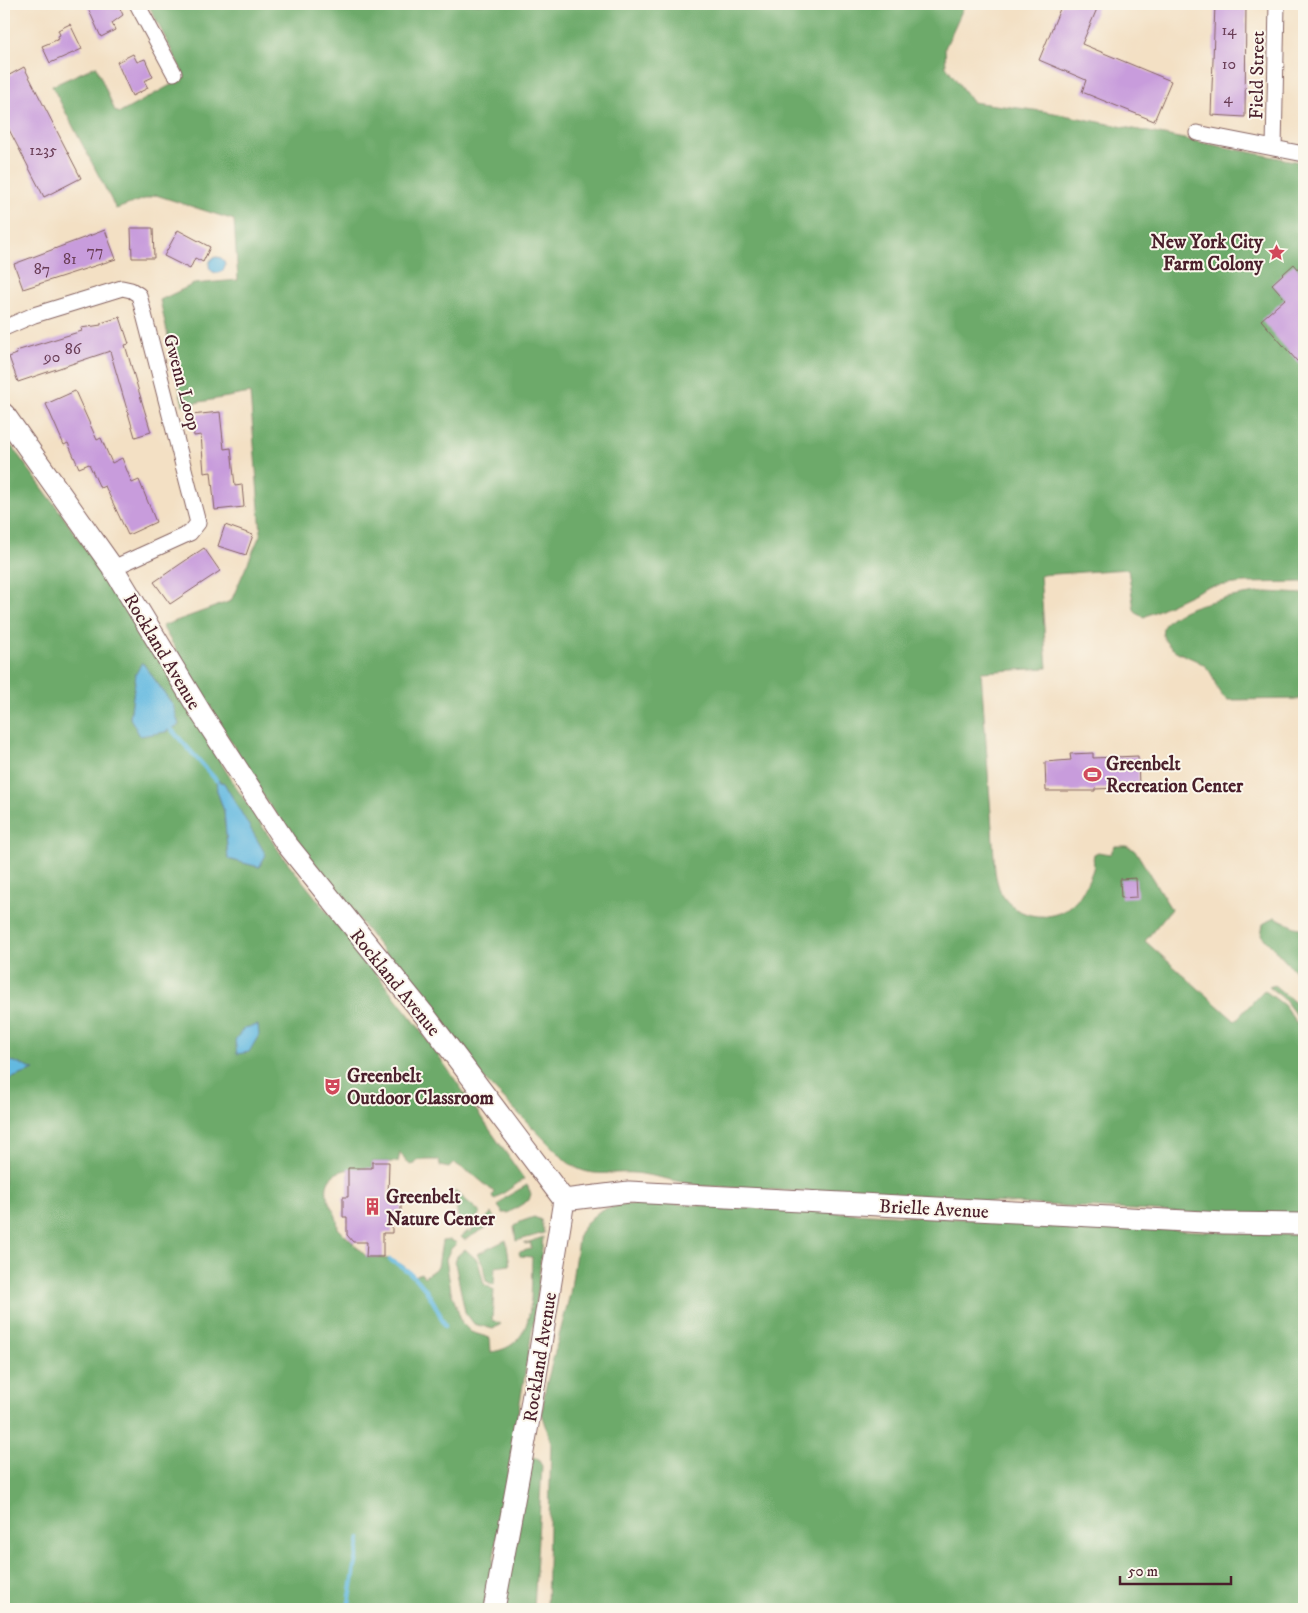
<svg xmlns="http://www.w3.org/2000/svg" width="1308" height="1613" viewBox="0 0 1308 1613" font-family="'IM FELL DW Pica',serif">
  <rect width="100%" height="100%" fill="#fbf7ec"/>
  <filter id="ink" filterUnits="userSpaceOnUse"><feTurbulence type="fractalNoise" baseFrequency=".02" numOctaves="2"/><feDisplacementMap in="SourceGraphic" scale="10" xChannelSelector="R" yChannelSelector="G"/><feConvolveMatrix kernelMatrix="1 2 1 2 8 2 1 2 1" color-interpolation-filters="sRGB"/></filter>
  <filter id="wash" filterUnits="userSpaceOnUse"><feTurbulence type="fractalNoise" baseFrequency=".0096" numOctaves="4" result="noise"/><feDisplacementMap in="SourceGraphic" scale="20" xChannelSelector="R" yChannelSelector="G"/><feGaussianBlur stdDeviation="1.12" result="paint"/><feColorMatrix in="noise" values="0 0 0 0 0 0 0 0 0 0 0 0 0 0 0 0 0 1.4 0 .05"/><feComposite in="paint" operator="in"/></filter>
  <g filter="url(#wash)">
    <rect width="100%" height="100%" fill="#f3e0c4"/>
    <path fill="#6daa6b" stroke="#5c644b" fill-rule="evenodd" d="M148 4H965L945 48 946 66 972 102 1049 112 1304 163V582L1244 583 1207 587 1144 617 1137 614 1134 609 1128 569 1040 575 1047 668 981 672 995 871C996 878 998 886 1001 893 1017 921 1057 924 1077 900 1082 894 1091 876 1093 869 1095 864 1092 859 1094 854L1098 852 1110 854 1115 846H1126L1135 850 1171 909 1145 941 1235 1021 1264 990 1284 1005 1304 1034V1216L1189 1213 702 1186C682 1183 662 1177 642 1174 613 1169 590 1182 565 1160L479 1074 267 802 162 626 231 601 261 533 250 393 183 405 160 300 194 284 238 280 234 220 156 195 116 209 52 86 96 66 115 111 120 113 185 77Z
      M4 436 61 513 155 653 235 786 281 854 417 1025 524 1179 495 1199 492 1197 494 1192 475 1176 454 1163 449 1168 440 1166 439 1160H417L415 1164 410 1165 400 1153 398 1162H372V1174L369 1168C348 1168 320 1170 328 1199 332 1212 337 1211 338 1228L367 1257C387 1257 400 1260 415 1276L421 1273 424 1277 438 1267 442 1241 450 1240 457 1243 450 1250 446 1259 451 1291 462 1323 471 1332 490 1338 491 1352C539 1346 530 1293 532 1257L520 1256 519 1252 531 1249V1243L524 1244 543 1237 536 1308 485 1609H4V1081L34 1070 15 1062 4 1061ZM143 663 173 705 179 725 165 732 130 718 136 674ZM217 780 224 783 265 855 259 867 228 859 224 811 217 791Z
      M1266 592 1304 594V699L1228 700C1213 692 1217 676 1205 666 1193 656 1176 656 1166 642 1142 607 1247 594 1266 592Z
      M1275 917 1295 927 1304 929V981L1261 935 1263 924Z
      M1274 985 1304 1010V1026L1283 998 1269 987Z
      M527 1185 531 1194 529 1200 508 1213H503L498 1206 506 1197Z
      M455 1191 480 1212 479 1215 464 1228 459 1224 454 1193Z
      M656 1203 1258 1234 1304 1235V1609H547L551 1441 542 1413 545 1390 570 1294 579 1233 590 1219 601 1210 620 1205Z
      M491 1213 495 1219V1223L464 1240 461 1237 468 1231 470 1233 478 1223 479 1225Z
      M534 1217 541 1220 544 1233 516 1241 514 1227 520 1222Z
      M506 1240 510 1265 495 1267 494 1285 486 1281 483 1265 477 1254Z
      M465 1249 478 1261 484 1284 494 1290 492 1320 501 1324 493 1329 474 1324 465 1312 455 1263 457 1256Z
      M533 1457 538 1459 542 1466 534 1609H503L527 1478Z"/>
    <path fill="#64b9e0" stroke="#576c86" d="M209 265a8 8 0 1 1 16 0a8 8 0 1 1-16 0Z
      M142 662 173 705 179 725 165 732 140 736 130 718 136 674Z
      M216 780 224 783 266 855 259 867 228 859 224 811 217 791Z
      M258 1025 259 1035 249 1052 237 1054 235 1040 244 1028Z
      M4 1061 15 1062 34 1070 4 1081Z"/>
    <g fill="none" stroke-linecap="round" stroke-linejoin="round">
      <path stroke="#64b9e0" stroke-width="4.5" d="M171 729 216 780
        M390 1260C419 1274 433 1297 445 1326
        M348 1609 360 1538"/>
    </g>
    <g id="blocks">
      <path fill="#c89cdc" d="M86 4H118L123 15 112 23 115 30 101 37Z
        M1062 4H1099L1082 44 1171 81 1154 121 1082 92 1086 80 1039 60Z
        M1215 4H1246L1245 117 1211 115Z
        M70 24 82 49 50 63 42 46 59 39 58 36 60 35 58 30Z
        M133 54 137 62 145 59 153 77 144 81 148 88 132 96 117 62Z
        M24 67 81 178 44 197 4 120V78Z
        M131 228H153L154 258H132Z
        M105 230 116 259 23 289 14 264Z
        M178 230 210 247 203 262 195 258 190 269 164 256Z
        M1294 264 1304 276V369L1261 320 1285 299 1272 284Z
        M120 317 129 344 125 345 151 432 135 437 110 351 18 382 9 357 17 354 16 351 82 331 81 328 101 325V323Z
        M75 391 97 440 101 438 112 463 122 458 132 483 139 480 156 522 128 535 105 486 100 488 89 464 79 468 68 443 64 445 46 404Z
        M220 412 224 449 231 448 235 486 242 485 244 507 215 510 211 472 204 473 201 435 194 436 191 415Z
        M225 525 253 535 246 555 218 546Z
        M204 548 220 571 170 604 154 582Z
        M1093 753V758L1138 756 1139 787 1095 789V791H1046L1045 762 1071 760 1070 754Z
        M1136 878 1137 897 1121 898 1120 879Z
        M372 1162H389L388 1197H401V1217H392V1233H383V1257H366L367 1242H353L347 1235V1217H343V1197H348V1168H372Z"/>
    </g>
  </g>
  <g filter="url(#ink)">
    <use href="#blocks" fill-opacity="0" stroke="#856361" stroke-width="1"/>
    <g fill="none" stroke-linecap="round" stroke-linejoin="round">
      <defs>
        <path id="street" d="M137 4 174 73
          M1197 133 1304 154
          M1274 148 1277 4
          M4 328 34 315 122 288 131 290 139 295 198 523 190 533 113 568"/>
        <path id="secondary" d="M4 414 113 568 201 713 285 842 426 1017 564 1200 529 1419 494 1609
          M564 1200 629 1192 1224 1223 1304 1224"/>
      </defs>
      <use href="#street" stroke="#856361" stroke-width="17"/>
      <use href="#secondary" stroke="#856361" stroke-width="23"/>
      <use href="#street" stroke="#fff" stroke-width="15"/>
      <use href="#secondary" stroke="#fff" stroke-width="21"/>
    </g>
  </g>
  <defs>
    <symbol id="sight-bare" viewBox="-9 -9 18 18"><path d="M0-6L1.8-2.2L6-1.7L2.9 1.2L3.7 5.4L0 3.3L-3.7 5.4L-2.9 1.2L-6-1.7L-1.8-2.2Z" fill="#d1495b" stroke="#fbf7ec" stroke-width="2.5" paint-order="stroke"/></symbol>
    <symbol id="stadium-bare" viewBox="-9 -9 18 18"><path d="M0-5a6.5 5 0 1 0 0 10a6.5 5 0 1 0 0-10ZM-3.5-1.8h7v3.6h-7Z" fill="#d1495b" stroke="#fbf7ec" stroke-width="2.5" paint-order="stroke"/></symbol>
    <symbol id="theatre-bare" viewBox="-9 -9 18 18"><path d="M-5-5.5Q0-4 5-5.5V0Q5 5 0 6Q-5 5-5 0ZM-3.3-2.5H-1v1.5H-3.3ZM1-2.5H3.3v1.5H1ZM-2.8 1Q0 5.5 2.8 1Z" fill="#d1495b" stroke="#fbf7ec" stroke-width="2.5" paint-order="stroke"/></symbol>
    <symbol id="building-bare" viewBox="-9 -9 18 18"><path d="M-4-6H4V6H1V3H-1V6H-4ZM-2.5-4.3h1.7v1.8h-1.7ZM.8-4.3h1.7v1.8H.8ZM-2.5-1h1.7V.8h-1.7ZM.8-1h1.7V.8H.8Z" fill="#d1495b" stroke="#fbf7ec" stroke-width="2.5" paint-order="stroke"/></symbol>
  </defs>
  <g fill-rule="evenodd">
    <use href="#sight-bare" x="1264" y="240" width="25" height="25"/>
    <use href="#stadium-bare" x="1080" y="762" width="25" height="25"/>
    <use href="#theatre-bare" x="320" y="1074" width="25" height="25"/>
    <use href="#building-bare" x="360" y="1194" width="25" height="25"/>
  </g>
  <g text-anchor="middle" stroke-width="4" stroke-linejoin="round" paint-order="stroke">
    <g font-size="16" fill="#6a3e57">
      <text x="1229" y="35">14</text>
      <text x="1229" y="69">10</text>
      <text x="1228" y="103">4</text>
      <text x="43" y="155">1235</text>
      <text x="95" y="256">77</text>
      <text x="70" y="264">81</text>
      <text x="42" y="274">87</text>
      <text x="73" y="354">86</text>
      <text x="52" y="362">90</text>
    </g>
    <g font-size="19" fill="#4a1f2b" stroke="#fbf7ec">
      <text transform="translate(1256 75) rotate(-89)" y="7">Field Street</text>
      <text transform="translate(183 382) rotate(75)" y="7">Gwenn Loop</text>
      <text transform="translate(163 651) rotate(59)" y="7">Rockland Avenue</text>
      <text transform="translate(396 982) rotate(51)" y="7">Rockland Avenue</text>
      <text transform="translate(934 1208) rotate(3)" y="7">Brielle Avenue</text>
      <text transform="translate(539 1357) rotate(-81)" y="7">Rockland Avenue</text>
    </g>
    <g font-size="19" font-weight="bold" fill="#4a1f2b" stroke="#fbf7ec" text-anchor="start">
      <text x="1263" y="248" text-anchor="end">New York City<tspan x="1263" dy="22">Farm Colony</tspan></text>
      <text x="1106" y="770">Greenbelt<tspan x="1106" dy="22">Recreation Center</tspan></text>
      <text x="347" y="1082">Greenbelt<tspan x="347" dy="22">Outdoor Classroom</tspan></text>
      <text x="386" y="1203">Greenbelt<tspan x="386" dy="22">Nature Center</tspan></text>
    </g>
  </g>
  <rect width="1308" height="1613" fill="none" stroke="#fbf7ec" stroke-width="20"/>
  <path d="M1120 1576v8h111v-8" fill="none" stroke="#4a1f2b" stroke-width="2.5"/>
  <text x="1128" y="1576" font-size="15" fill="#4a1f2b" stroke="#fbf7ec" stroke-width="4" paint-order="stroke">50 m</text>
</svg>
